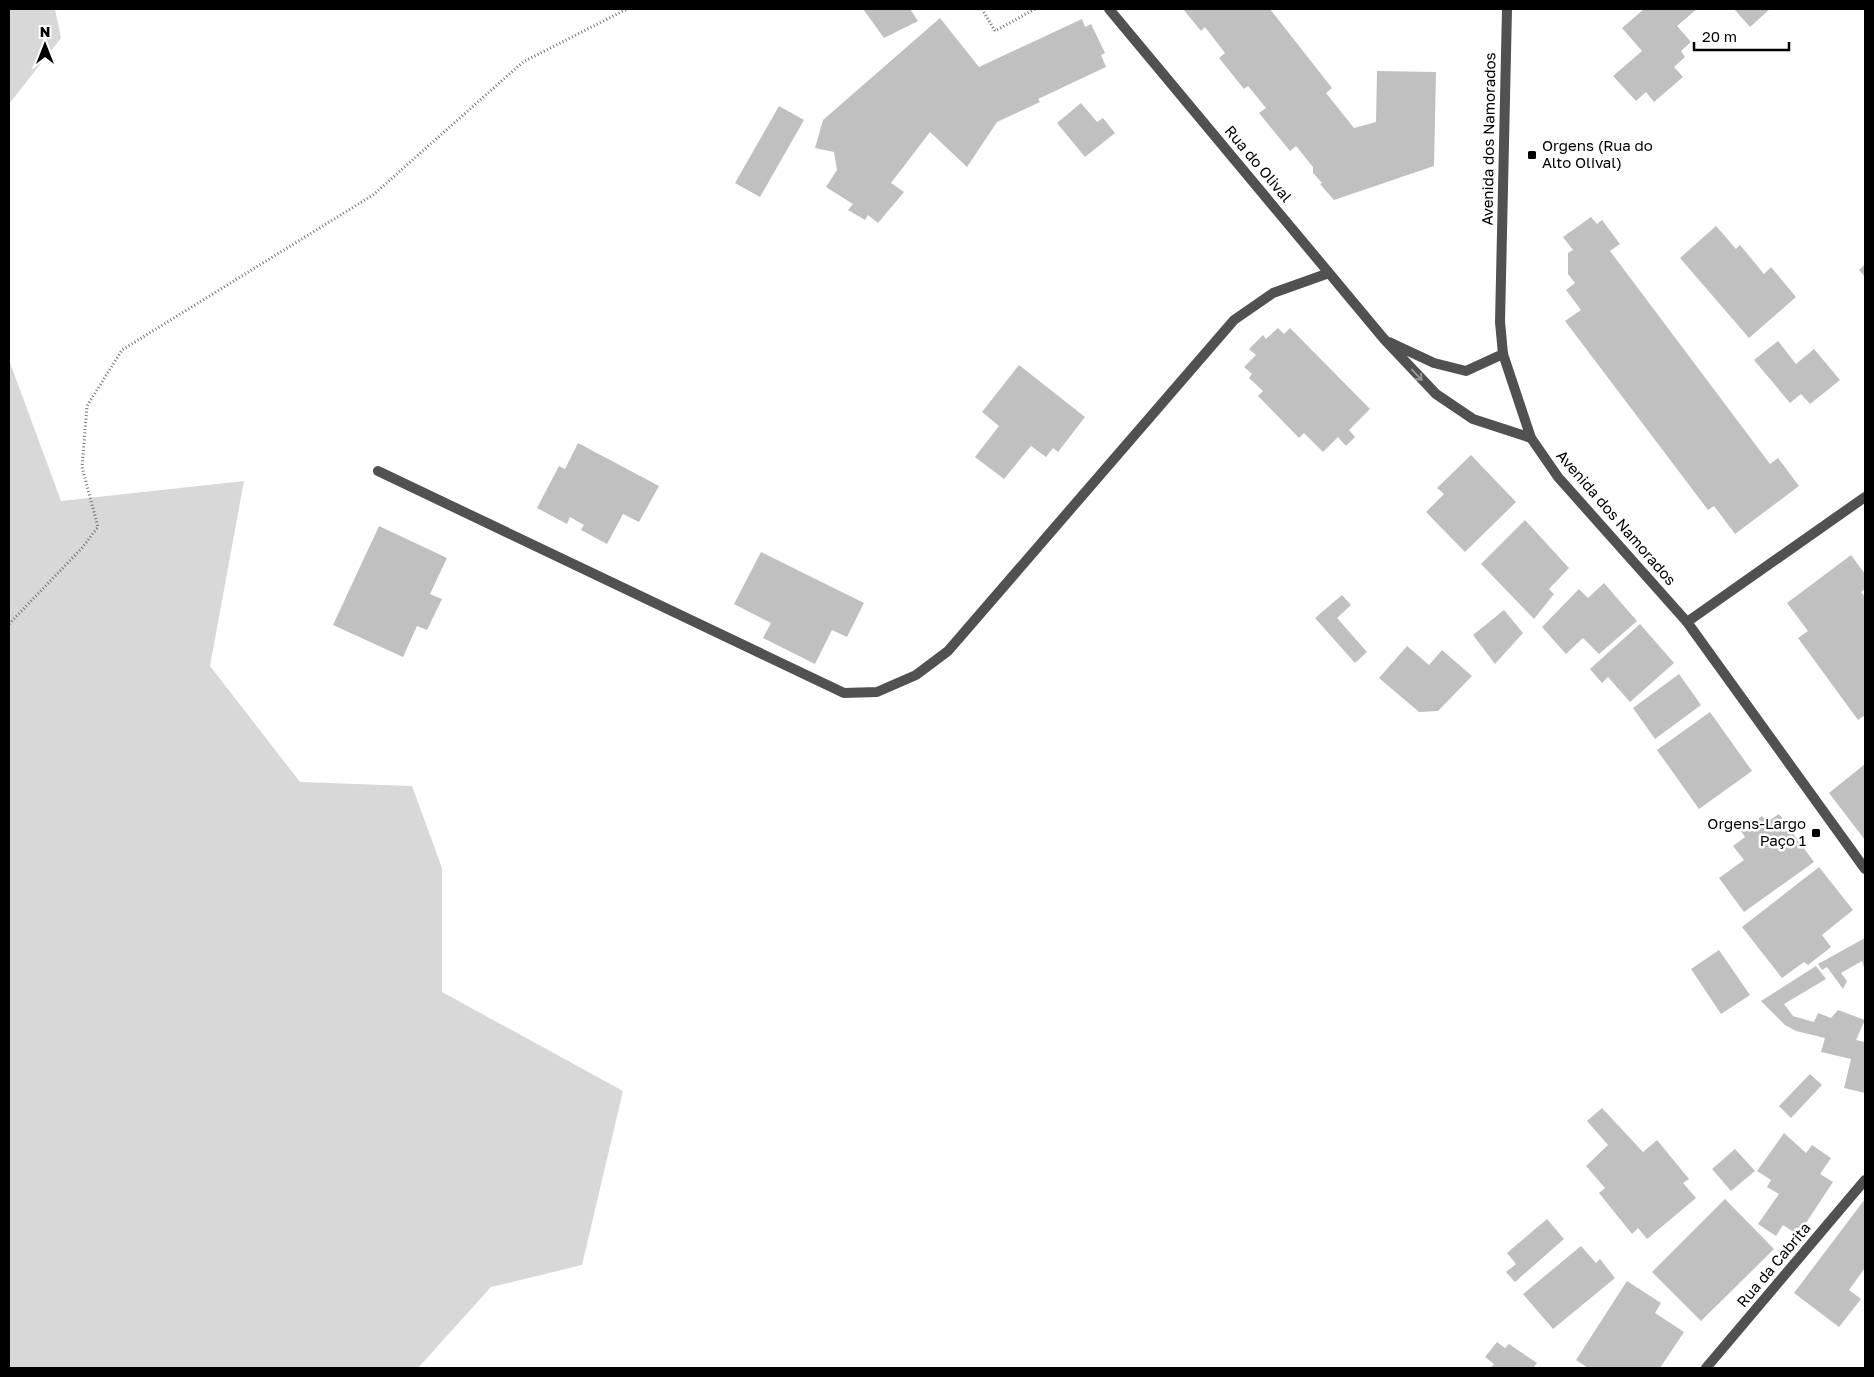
<svg xmlns="http://www.w3.org/2000/svg" width="1874" height="1377" viewBox="0 0 1874 1377" font-family="'Golos Text',sans-serif">
  <rect width="100%" height="100%" fill="#fff"/>
  <path fill="#d8d8d8" d="M9 9H55L61 38 9 104Z
    M9 360 61 501 244 481 210 666 300 782 412 786 442 868V992L623 1091 582 1265 491 1287 418 1368H9Z"/>
  <path fill="#c0c0c0" d="M863 9H910L918 21 884 38Z
    M1183 9H1270L1332 88 1326 93 1354 128 1376 122 1377 71 1436 72 1434 166 1334 200 1320 184 1322 183 1313 173V167L1296 146 1290 151 1259 113 1266 108 1248 86 1244 89 1219 58 1225 53 1205 27 1201 31Z
    M1644 9H1697L1677 26 1691 42 1681 51 1685 57 1674 67 1683 77 1654 102 1646 92 1636 101 1613 76 1642 51 1622 28Z
    M1734 9H1770L1750 27Z
    M940 18 979 67 1082 19 1085 27 1091 24 1105 53 1101 55 1106 67 1038 99 1040 102 997 122 967 167 930 132 891 183 904 192 878 223 868 215 865 220 848 210 853 204 826 187 837 170 834 152 815 148 823 120Z
    M1081 103 1097 122 1103 118 1115 133 1085 157 1057 123Z
    M779 106 804 120 760 197 735 183Z
    M1591 217 1597 224 1602 220 1620 244 1610 251 1770 464 1778 458 1799 486 1735 534 1714 506 1708 510 1565 321 1581 310 1566 290 1575 283 1568 274V253L1573 250 1563 237Z
    M1716 226 1736 249 1740 245 1764 274 1771 267 1796 297 1749 338 1680 258Z
    M1865 264V277L1859 270Z
    M1278 328 1284 334 1290 328 1370 409 1349 430 1355 437 1346 446 1338 437 1323 452 1304 433 1299 438 1258 396 1263 391 1249 378 1252 374 1244 367 1256 355 1249 349 1263 335 1266 339Z
    M1778 341 1796 364 1814 349 1840 380 1810 404 1801 394 1790 403 1754 360Z
    M1019 365 1085 417 1058 452 1053 448 1046 457 1031 446 1004 479 975 457 999 426 982 412Z
    M578 443 659 486 639 522 623 514 607 544 581 530 584 525 570 517 567 524 537 508 559 466 565 469Z
    M1471 455 1516 502 1465 552 1426 512 1444 494 1437 488Z
    M1525 520 1569 568 1549 589 1554 594 1534 619 1481 564Z
    M379 526 447 558 430 594 442 599 427 630 417 626 403 657 333 625Z
    M761 552 864 603 847 637 832 630 815 664 763 638 771 623 734 604Z
    M1851 555 1865 574V589L1861 592 1865 597V715L1858 720 1798 638 1808 631 1787 603Z
    M1604 583 1637 621 1599 654 1583 638 1566 654 1542 627 1579 589 1588 598Z
    M1342 595 1351 605 1337 618 1367 652 1355 663 1315 618Z
    M1504 610 1523 633 1495 664 1473 635Z
    M1640 624 1674 663 1630 702 1608 677 1602 683 1590 669Z
    M1407 646 1429 665 1442 650 1472 676 1438 711 1419 712 1379 678Z
    M1679 674 1701 705 1655 739 1633 708Z
    M1710 712 1752 771 1699 809 1657 750Z
    M1865 764V840L1829 793Z
    M1779 814 1814 862 1744 912 1719 878 1744 860 1733 846 1745 837 1741 831 1762 816 1767 822Z
    M1819 867 1853 910 1822 935 1831 947 1808 965 1804 962 1782 978 1742 927Z
    M1865 938V970L1862 961 1841 973 1847 981 1843 989 1827 967 1822 970 1818 964Z
    M1719 950 1750 995 1721 1014 1691 969Z
    M1816 966 1826 979 1784 1004 1793 1016 1814 1022 1818 1013 1831 1018 1838 1010 1865 1020 1856 1040 1865 1042V1093L1844 1088 1851 1059 1821 1052 1825 1038 1796 1031 1785 1025 1761 1001Z
    M1810 1074 1822 1085 1791 1118 1779 1106Z
    M1602 1108 1643 1152 1657 1140 1689 1179 1683 1183 1696 1198 1647 1239 1638 1228 1632 1234 1599 1193 1605 1188 1586 1166 1608 1145 1587 1121Z
    M1784 1133 1806 1153 1812 1145 1831 1158 1820 1174 1833 1182 1798 1235 1783 1225 1776 1236 1758 1224 1779 1194 1767 1187 1771 1180 1757 1171Z
    M1735 1149 1755 1171 1731 1191 1712 1169Z
    M1725 1199 1774 1249 1701 1321 1652 1272Z
    M1865 1199V1268L1849 1290 1861 1299 1839 1327 1794 1293Z
    M1547 1219 1564 1239 1515 1282 1506 1272 1516 1264 1507 1253Z
    M1581 1246 1596 1263 1600 1259 1615 1278 1553 1329 1523 1294Z
    M1627 1281 1661 1303 1655 1313 1684 1332 1660 1368H1588L1576 1360Z
    M1497 1342 1505 1348 1509 1344 1537 1363 1533 1368H1491L1494 1364 1485 1357Z"/>
  <g fill="none" stroke-linecap="round" stroke-linejoin="round">
    <path stroke="#737373" stroke-width="3" stroke-dasharray="1 2.5" stroke-linecap="butt" d="M982 9 995 31 1035 9
      M9 624 82 548 98 527 82 467 87 406 122 350 373 195 523 62 627 9"/>
    <path stroke="#515151" stroke-width="10" d="M1109 9 1384 339 1436 394 1473 419 1531 438
      M1389 342 1434 363 1466 371 1503 354
      M378 471 844 693 877 692 916 675 948 651 1234 320 1273 293 1329 273
      M1687 622 1865 497
      M1706 1368 1865 1180"/>
    <path stroke="#515151" stroke-width="10" d="M1507 9 1500 322 1503 354 1531 438 1558 477 1687 622 1865 869"/>
  </g>
  <defs><path id="oneway-shaft" d="M-6 0H5M1.5-3L5.5 0L1.5 3" fill="none" stroke-width="1.6" stroke-linecap="round" stroke-linejoin="round" transform="scale(1.25)"/></defs>
  <use stroke="#979797" href="#oneway-shaft" transform="translate(1417 375) rotate(47)"/>
  <g fill="#000" stroke="#fff" stroke-width="2">
    <rect x="1527" y="150" width="10" height="10" rx="2.5"/>
    <rect x="1811" y="828" width="10" height="10" rx="2.5"/>
  </g>
  <g text-anchor="middle" stroke-width="5" stroke-linejoin="round" paint-order="stroke">
    <g font-size="15" fill="#000" stroke="#fff">
      <text transform="translate(1489 139) rotate(-89)" y="5">Avenida dos Namorados</text>
      <text transform="translate(1258 164) rotate(50)" y="5">Rua do Olival</text>
      <text transform="translate(1616 518) rotate(49)" y="5">Avenida dos Namorados</text>
      <text transform="translate(1774 1265) rotate(-50)" y="5">Rua da Cabrita</text>
    </g>
    <g font-size="15" fill="#000" stroke="#fff" text-anchor="start">
      <text x="1542" y="151">Orgens (Rua do<tspan x="1542" dy="17">Alto Olival)</tspan></text>
      <text x="1806" y="829" text-anchor="end">Orgens-Largo<tspan x="1806" dy="17">Paço 1</tspan></text>
    </g>
  </g>
  <rect width="1874" height="1377" fill="none" stroke="#000000" stroke-width="20"/>
  <g transform="translate(45 45)" stroke="#ffffff" stroke-width="4" paint-order="stroke">
  <path d="M0-4L9 19L0 12L-9 19Z" fill="#000000"/>
  <text y="-8" font-size="14" font-weight="bold" text-anchor="middle" fill="#000000">N</text>
  </g>
  <path d="M1694 42v8h95v-8" fill="none" stroke="#000000" stroke-width="2.5"/>
  <text x="1702" y="42" font-size="15" fill="#000000" stroke="#ffffff" stroke-width="4" paint-order="stroke">20 m</text>
</svg>
